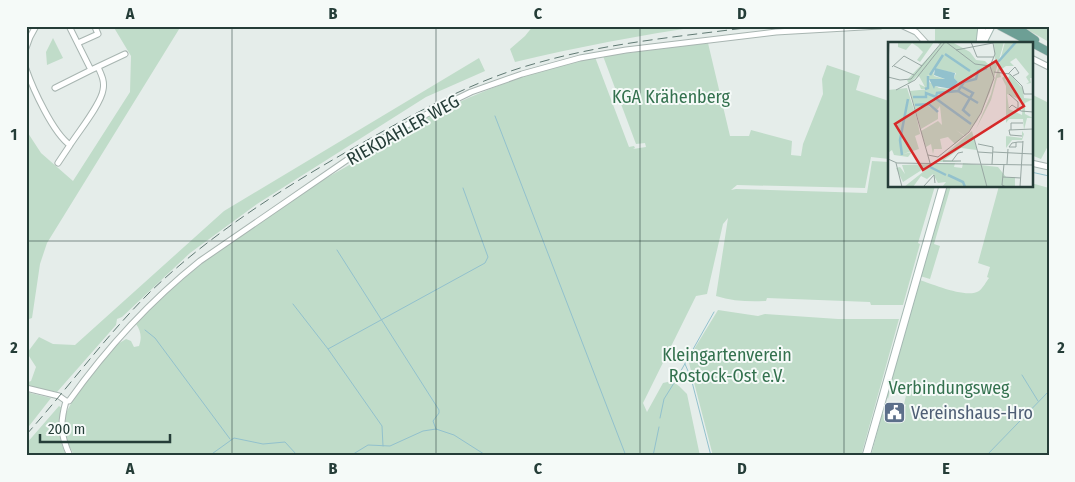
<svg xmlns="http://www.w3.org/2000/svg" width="1075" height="482" viewBox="0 0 1075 482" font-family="'Fira Sans Condensed',sans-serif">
  <rect width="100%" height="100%" fill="#e5edea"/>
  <path fill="#c0dcc9" d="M113 26H181L47 243 40 264 32 318 26 320V130L41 153 73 181 130 92 131 56Z
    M533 26H704C640 35 578 47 515 62L510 49 525 36Z
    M935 26H979L975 44H933L935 40Z
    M1021 26H1049V42Z
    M53 38 63 58 47 65 46 52Z
    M708 43 730 136H749L751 130 792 141 791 155 801 156 803 144 823 94 822 79 827 65 860 76 856 90 889 101V159L871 157 865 188 737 185 731 190 736 189 867 193 872 161 889 162V186H935L918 243 920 244 903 305H871L870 302 767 298 766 301C749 302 732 301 716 296L728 218 723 224 707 294 696 296 643 403 647 412 663 383 672 381 679 386 687 394 700 456H75C69 446 63 437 63 424 64 406 102 358 116 345 119 343 123 341 126 339L131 341 134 347 139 346C142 338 141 331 136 324L163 296 211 256 314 185 351 164V161C409 123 471 94 536 72 555 66 576 62 595 57L629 147 634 146 635 148 633 149 646 147 645 143 636 144 603 56Z
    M479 58 485 71 426 97 257 204 190 253 122 317 117 319 116 325 57 392 26 386V383L31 381 36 367 27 353 39 337 53 344 75 345 224 211Z
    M1031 94 1049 103V144L1041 159 1031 155V124L1033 120 1031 119Z
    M1031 183 1049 188V456H871L882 414 899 420 906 405 904 404 907 391 891 387 888 399 886 395 920 280C932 284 967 299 979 291 983 288 986 282 989 278L987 277 990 267 978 263 999 186H1031Z
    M946 186H951L934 244 940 246 930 279 920 276Z
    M718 310 758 316 765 314 838 319H899L861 456H713L688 359Z
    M26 392 51 398 26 430Z
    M59 406 62 408C57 425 58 440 67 456H26V444Z"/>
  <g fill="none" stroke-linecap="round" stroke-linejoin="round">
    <path stroke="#92c1cd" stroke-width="1" d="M495 116 626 456
      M1031 172 1049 176
      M337 250 439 410V413L433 421 436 429
      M293 304 328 349
      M145 330 155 338 230 439
      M685 364 691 378 711 456
      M1022 375 1038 401
      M678 376 714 312
      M660 418 664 399 674 383
      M383 446 382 426 328 349 485 263 488 257 463 188
      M209 456 234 438 263 444 285 442 296 454 317 456
      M350 456 368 445 390 446 423 431 436 429 454 435 487 456
      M653 456 659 427
      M986 456 1049 391"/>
    <defs>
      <path id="minor" d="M69 26 91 70 125 54
        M903 26 916 32 927 44
        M78 43 98 34 95 27
        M26 48 30 37 36 26
        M1031 58 1049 67
        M26 69C33 89 53 133 70 145L58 163
        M55 88 91 70
        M70 145C79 131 101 104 103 90 105 81 101 74 98 67
        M1031 163 1049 167
        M26 388 59 396 66 401
        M70 456C60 434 60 423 66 401H69C106 349 150 301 200 261L360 151 436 109 471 92 522 74 580 58 626 50 776 32 880 26"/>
      <path id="secondary" d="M980 43 982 26
        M982 44 991 26
        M866 456 943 186"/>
      <path id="primary" d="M1000 26 1049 52
        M1015 26 1035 40"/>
    </defs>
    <use href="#minor" stroke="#a8b5b1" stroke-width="7"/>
    <use href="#secondary" stroke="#a4b8b2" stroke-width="9"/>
    <use href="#primary" stroke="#c2c9c7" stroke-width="9"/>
    <use href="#minor" stroke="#fff" stroke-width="5"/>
    <use href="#secondary" stroke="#fff" stroke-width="7"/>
    <use href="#primary" stroke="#6d9f95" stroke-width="8"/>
    <path stroke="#607973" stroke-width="1" stroke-dasharray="10 5" stroke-linecap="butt" d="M26 435C68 388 105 337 149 293 209 235 283 188 355 147 414 114 471 81 537 63 610 42 686 36 760 26"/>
  </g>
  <path fill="none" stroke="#253d38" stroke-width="1" stroke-opacity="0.55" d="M232 26V456M436 26V456M640 26V456M844 26V456M26 241H1049"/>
  <defs>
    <symbol id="civic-square" viewBox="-11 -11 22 22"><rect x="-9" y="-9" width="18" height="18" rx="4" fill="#5c6f8a" stroke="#f5faf8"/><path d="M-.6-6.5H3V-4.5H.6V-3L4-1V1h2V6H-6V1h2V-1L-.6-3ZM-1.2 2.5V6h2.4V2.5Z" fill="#fff"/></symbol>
  </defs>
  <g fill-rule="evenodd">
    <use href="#civic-square" x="882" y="400" width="25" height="25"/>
  </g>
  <g text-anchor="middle" stroke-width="4" stroke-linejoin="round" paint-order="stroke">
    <g font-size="18" fill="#33714e" stroke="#f5faf8">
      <text x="671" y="103">KGA Krähenberg</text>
      <text x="727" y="361">Kleingartenverein<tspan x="727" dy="21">Rostock-Ost e.V.</tspan></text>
      <text x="949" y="394">Verbindungsweg</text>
    </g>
    <g font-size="18" fill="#253d38" stroke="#f5faf8">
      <text transform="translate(403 130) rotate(-29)" y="6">RIEKDAHLER WEG</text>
    </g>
    <g font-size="18" fill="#4e5e75" stroke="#f5faf8" text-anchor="start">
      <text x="911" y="419">Vereinshaus-Hro</text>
    </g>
  </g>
  <g transform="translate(888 42)">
    <rect width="145" height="145" fill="#e5edea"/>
    <path d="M10 0H46L32 20 29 18 35 10 30 5 24 1 18 8 10 5ZM49 0H64L82 10 88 18 97 19 102 24 107 18 106 1 116 0 102 50 89 79 77 94 68 88 76 94 67 102 60 95 52 97 54 107H46L45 112 43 102 38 105 33 89 50 79 54 83 52 64 49 68 42 61 38 62 50 71V77L33 87 22 49 41 47V40L51 46 64 47 70 40 66 36 68 31 45 27 46 34 57 37H41L40 32 39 47H33L31 42 37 45 31 34 27 38 30 33 21 42 19 38 52 3ZM117 0H145V36H142L143 41 138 42 141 40 138 35 141 32 128 16 122 20 126 24H118L111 29 113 35 109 36 103 58 88 87 103 52ZM122 32 135 47 136 56 145 57 137 61V72L145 76H139L136 88 135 77H121L118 81V94L134 96V89L136 92 134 98H124L118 106V44L114 36 117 34 118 40ZM119 52 135 59 134 73 121 67ZM19 46 29 77 35 106 32 92 27 94 31 107 15 112 24 110 20 115 6 113 4 108 0 111V48ZM84 89 89 108 73 106 56 118 73 120H48ZM67 121 66 125 74 126 75 121 110 125 118 135H127V145H54L58 140 50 141 45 132 39 137 33 134 25 145H16L45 122ZM43 122 15 140 8 126 12 125 17 132 14 123Z" fill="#c0dcc9" fill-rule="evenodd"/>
    <path d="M47 26 67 31 66 36 70 40 64 47 47 44 46 47 41 37H57L46 33Z" fill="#92c1cd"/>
    <path fill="none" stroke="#92c1cd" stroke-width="2.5" d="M57 12 82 29M110 20 128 0M42 33 55 13M74 45 85 51 75 68 82 74M37 47 40 46V34M70 49 90 61M25 55H38V51L48 55 49 51 70 49 76 40 88 37 90 29 99 26M47 56 83 82M27 63 41 62 50 70M14 113 12 98 20 57M42 125 58 133M60 133 75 140 77 145"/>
    <path fill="none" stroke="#98a7a3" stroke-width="1" d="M83 0 89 15H106M68 8 105 1M16 14 34 24M6 24 26 33M102 24 107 12 105 1M0 25V0M4 25 16 14M0 26 1 0M106 30 122 32 134 44 136 52H145M120 32 127 25 131 31 125 34M0 35 12 38 23 37 54 0M20 43 42 121M8 48 27 38 57 0M121 52 130 60V67M121 66 124 63 133 69 145 70M123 88V81H135M134 94 122 93 121 88 145 87M86 96 99 145M128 100V105H121L124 101 130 100H135M90 102 105 105 104 122M90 110 105 111M105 110 145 112M40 113 50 115 81 90 93 71 106 36 102 24 87 22 58 0M0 117 9 121 145 123M55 119H73M64 119 70 111 75 110M8 121 14 145M116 122 114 143 118 145M119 122 120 107M115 135 133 136M36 144 46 133 47 141M132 145 135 99"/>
    <path fill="#d62828" fill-opacity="0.15" stroke="#d62828" stroke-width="2.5" d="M108 19 136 64 35 128 7 82Z"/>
    <rect width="145" height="145" fill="none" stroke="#253d38" stroke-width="2.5"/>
  </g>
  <rect width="1075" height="482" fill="none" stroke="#f5faf8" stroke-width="55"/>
  <path d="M40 434v8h130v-8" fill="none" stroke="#253d38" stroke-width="2.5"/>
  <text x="48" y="434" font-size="15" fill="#253d38" stroke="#f5faf8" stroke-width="4" paint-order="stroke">200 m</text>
  <rect x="28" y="28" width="1020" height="426" fill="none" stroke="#253d38" stroke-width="2"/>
  <g font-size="16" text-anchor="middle" font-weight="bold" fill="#253d38">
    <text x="130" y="19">A</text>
    <text x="333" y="19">B</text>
    <text x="538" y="19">C</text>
    <text x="742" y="19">D</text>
    <text x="946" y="19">E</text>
    <text x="14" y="140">1</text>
    <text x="1061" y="140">1</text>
    <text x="14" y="353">2</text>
    <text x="1061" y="353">2</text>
    <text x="130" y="474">A</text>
    <text x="333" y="474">B</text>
    <text x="538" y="474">C</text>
    <text x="742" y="474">D</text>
    <text x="946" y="474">E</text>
  </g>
</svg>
